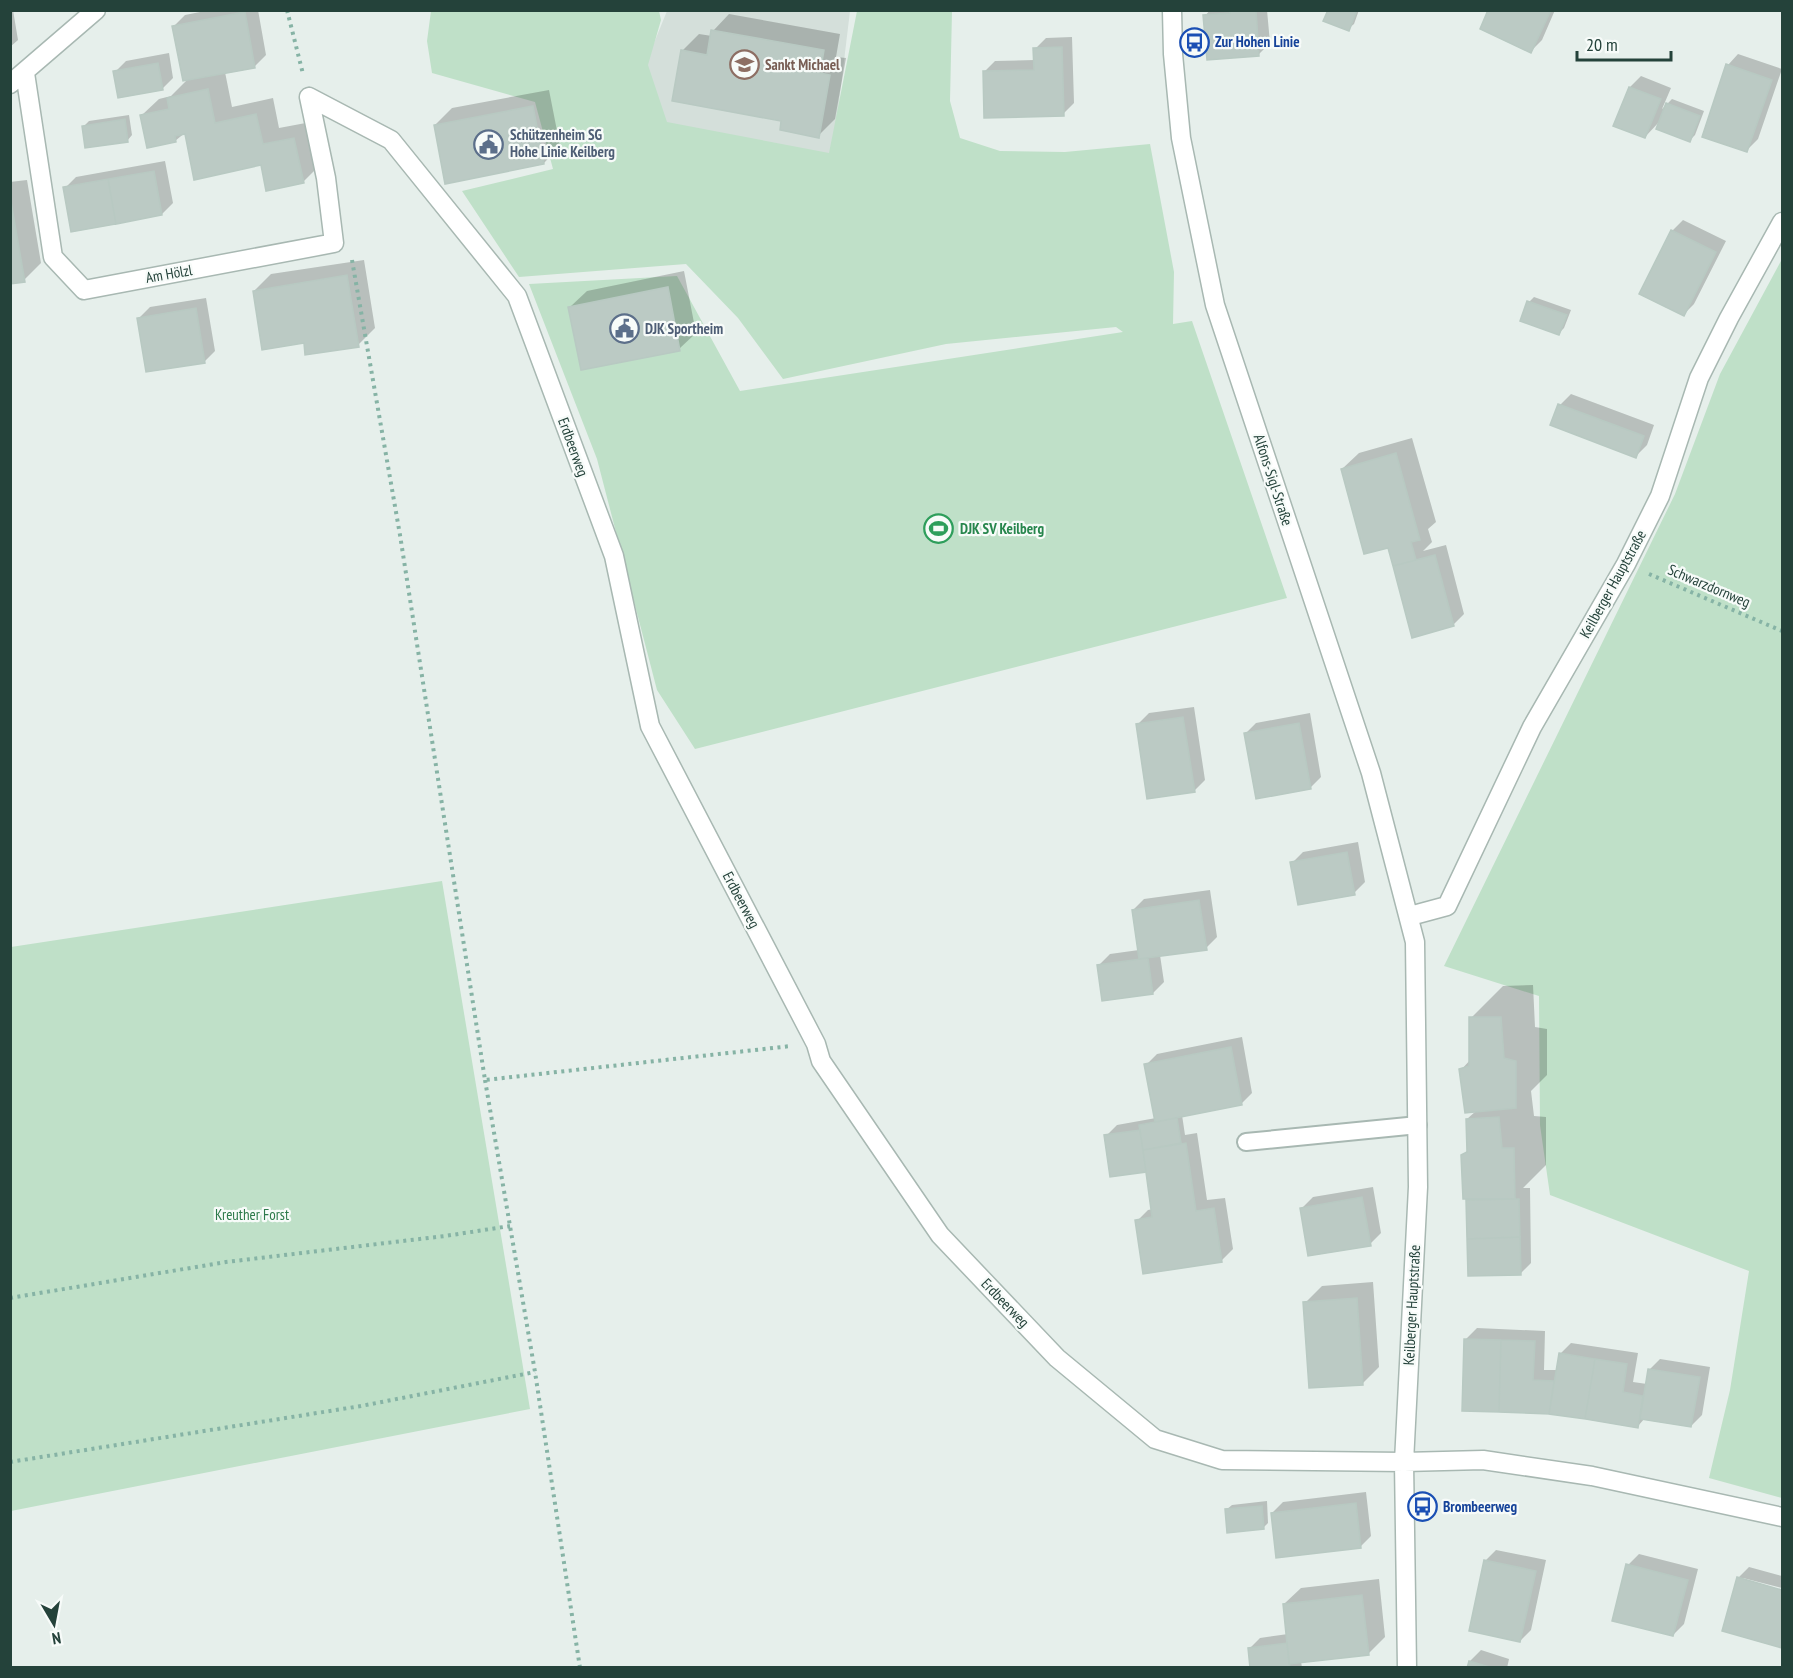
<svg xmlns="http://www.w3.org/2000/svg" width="1793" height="1678" viewBox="0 0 1793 1678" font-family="'PT Sans Narrow',sans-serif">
  <rect width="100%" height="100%" fill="#e6efeb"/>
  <path fill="#d4dfda" d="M667 11H850L832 161 623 119Z"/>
  <path fill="#bfe0c8" d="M431 11H659L661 20 648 65 667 122 829 153 857 11H952L950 101 960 138 1000 151 1065 152 1150 144 1174 272 1173 324 1192 321 1287 598 695 749 657 690 597 459 529 284 677 276 740 391 1123 332 1116 327 946 344 783 379 738 318 686 264 519 277 462 191 553 169 535 102 432 73 427 41Z
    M1782 259V1498L1709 1478 1730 1390 1749 1271 1550 1195 1540 1125 1539 996 1444 966 1675 494 1720 374Z
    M442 881 530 1409 11 1511V947Z"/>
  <path fill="#0003" d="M10 10H13L18 40 10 47Z
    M210 10H258L266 55 255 66 225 72 232 107 273 98 279 128 311 122 320 165 303 182 186 132 175 141 142 115 159 99 171 96 188 79 174 26 185 15Z
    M1210 10H1267L1270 43 1259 54 1205 16Z
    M1329 10H1359L1354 24 1348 29Z
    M1490 10H1555L1542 40 1531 51Z
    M729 14 840 34 836 57 846 58 835 119 818 136 783 120 682 51 699 34 712 36 713 31Z
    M1072 37 1074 103 1063 114 984 72 995 61 1035 60V49L1046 38Z
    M169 53 173 78 162 89 115 72 126 61Z
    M1738 54 1782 69 1758 139 1747 150 1728 65Z
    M1641 76 1671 88 1662 109 1672 99 1704 111 1695 135 1690 140 1660 121 1645 137 1615 125 1630 87Z
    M549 90 560 146 544 163 435 125 452 108Z
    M129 115 132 135 127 141 84 126 89 121Z
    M165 161 173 203 162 214 65 188 76 177Z
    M27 180 41 263 24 280 10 282V182Z
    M1683 220 1726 241 1694 304 1683 315 1672 231Z
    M364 260 375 328 358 345 305 341 254 291 271 274Z
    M684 271 696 333 679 349 570 307 587 291Z
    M1534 297 1571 310 1564 328 1559 333 1529 302Z
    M206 298 215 351 204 362 139 318 150 307Z
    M1571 394 1654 425 1647 445 1636 456 1560 405Z
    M1412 438 1436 522 1428 529 1432 542 1423 551 1446 545 1464 614 1453 625 1389 546 1342 469 1359 453Z
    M1194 707 1205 780 1194 791 1138 724 1149 713Z
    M1310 713 1321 777 1310 788 1245 734 1256 723Z
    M1358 842 1365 882 1354 893 1292 863 1303 852Z
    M1210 890 1217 937 1206 948 1160 955 1164 982 1153 993 1099 965 1110 954 1139 950 1133 910 1144 899Z
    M1533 985 1535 1027 1547 1029V1075L1531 1091 1534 1116 1546 1117V1165L1523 1188H1530L1531 1263 1520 1274 1468 1200 1471 1197 1462 1156 1469 1149 1467 1119 1476 1111 1461 1070 1471 1059V1018L1503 986Z
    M1242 1037 1252 1093 1241 1104 1182 1115 1185 1135 1197 1133 1207 1200 1225 1198 1233 1249 1222 1260 1137 1221 1148 1210 1153 1209 1147 1170 1106 1136 1117 1125 1156 1118 1146 1065 1157 1054Z
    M1373 1187 1381 1233 1370 1244 1302 1208 1313 1197Z
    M1373 1282 1379 1367 1362 1384 1305 1303 1322 1286Z
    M1477 1328 1545 1331 1544 1370H1557L1560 1354 1571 1343 1638 1353 1633 1382 1647 1384 1649 1370 1660 1359 1710 1367 1702 1415 1691 1426 1645 1418 1638 1426 1549 1412 1466 1339Z
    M1366 1492 1371 1536 1360 1547 1272 1513 1283 1502Z
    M1267 1501 1268 1523 1263 1528 1226 1510 1232 1505Z
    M1496 1550 1546 1560 1531 1630 1520 1641 1485 1561Z
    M1639 1554 1698 1569 1684 1624 1673 1635 1628 1565Z
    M1749 1567 1782 1576V1588L1743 1578V1581L1782 1591 1781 1646 1738 1578Z
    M1379 1579 1385 1637 1368 1654 1301 1661 1302 1668H1252L1249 1649 1260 1638 1288 1634 1284 1604 1301 1588Z
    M1481 1650 1509 1659 1507 1668H1468L1470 1661Z"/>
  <path fill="#bbcac4" stroke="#b8c9c2" stroke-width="1.5" d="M1229 10H1256L1259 56 1207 60 1203 15 1230 13Z
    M1328 10H1357L1349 31 1323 21Z
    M1488 10H1551L1531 53 1480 29Z
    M245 12 255 68 183 81 172 26Z
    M711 30 824 50 820 73 830 75 819 138 780 130 781 121 672 101 681 50 707 55Z
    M1062 47 1064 116 984 118 983 71 1034 70 1033 48Z
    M158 63 163 90 118 98 113 71Z
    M1726 64 1772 80 1747 152 1702 137Z
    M1629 87 1661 99 1645 138 1613 126Z
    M208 89 215 123 256 114 263 144 294 138 304 183 266 191 261 165 194 180 185 134 175 136 176 142 147 148 140 115 169 109 167 98Z
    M1666 103 1700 116 1690 142 1656 129Z
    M533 106 544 164 445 184 434 125Z
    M125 119 128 142 85 148 82 126Z
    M154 171 162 215 116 224 108 179Z
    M108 179 116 224 71 232 63 187Z
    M10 196 25 282 10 284Z
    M1671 230 1716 252 1684 316 1639 294Z
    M347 275 359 347 305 355 304 343 262 350 253 291Z
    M668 287 680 351 581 370 568 307Z
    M1527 301 1567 315 1559 335 1520 321Z
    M196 308 205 363 146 372 137 318Z
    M1558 404 1644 436 1636 458 1550 425Z
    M1396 453 1420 540 1411 542 1416 560 1393 566 1388 548 1364 554 1341 469Z
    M1435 555 1454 626 1412 638 1393 566Z
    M1183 717 1195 792 1147 799 1136 724Z
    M1299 723 1311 789 1256 799 1244 733Z
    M1347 852 1355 895 1298 905 1290 862Z
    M1199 900 1207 950 1139 959 1132 910Z
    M1148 958 1153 994 1102 1001 1097 965Z
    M1469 1017H1501L1504 1058 1516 1061V1108L1465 1113 1459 1069 1469 1066Z
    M1231 1047 1242 1105 1155 1122 1144 1064Z
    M1499 1117 1502 1148H1514L1515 1199H1463L1461 1155 1467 1152 1466 1119Z
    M1177 1118 1181 1143 1143 1150 1139 1125Z
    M1140 1130 1146 1172 1110 1177 1104 1135Z
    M1186 1143 1196 1211 1214 1208 1222 1262 1143 1274 1135 1220 1152 1217 1143 1150Z
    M1362 1197 1371 1246 1308 1256 1300 1208Z
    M1519 1199 1520 1237 1467 1239 1466 1200Z
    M1520 1237 1521 1275 1468 1276 1467 1239Z
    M1357 1298 1363 1385 1309 1388 1303 1302Z
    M1464 1339 1501 1340 1499 1412 1462 1411Z
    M1501 1340 1535 1341 1533 1380 1554 1381 1549 1414 1499 1412Z
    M1559 1353 1595 1359 1585 1419 1549 1414Z
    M1595 1359 1627 1364 1623 1392 1643 1396 1638 1428 1585 1419Z
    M1648 1369 1700 1377 1691 1427 1640 1419Z
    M1356 1503 1361 1548 1276 1558 1271 1513Z
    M1262 1506 1264 1529 1227 1533 1225 1509Z
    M1484 1560 1536 1571 1520 1642 1469 1631Z
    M1626 1564 1688 1580 1673 1636 1612 1621Z
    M1737 1577 1782 1590V1648L1722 1631Z
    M1362 1595 1369 1655 1289 1664 1283 1604Z
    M1287 1643 1290 1668H1250L1248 1648Z
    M1469 1661 1493 1668H1467Z"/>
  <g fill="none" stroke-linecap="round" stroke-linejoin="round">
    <defs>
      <path id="lane" d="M1246 1142 1418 1125"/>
      <path id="street" d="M1172 10 1173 54 1181 138 1215 305 1371 773 1415 942 1418 1187 1404 1462 1407 1668
        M25 73 53 257 84 290 334 243 326 178 309 97
        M10 84 96 10
        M309 97 391 140 517 296 614 556 650 726 816 1044 821 1061 940 1235 1057 1358 1155 1439 1222 1460 1404 1462 1483 1460 1592 1476 1782 1517
        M1410 916 1447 906 1532 727 1626 564 1660 496 1699 378 1729 318 1782 222"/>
    </defs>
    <use href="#lane" stroke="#a8b8b2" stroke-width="20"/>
    <use href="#street" stroke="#a8b8b2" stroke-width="21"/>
    <path stroke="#86b3a5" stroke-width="4" stroke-dasharray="3 4.5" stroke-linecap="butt" d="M287 10 303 74
      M352 260 400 535 485 1080 791 1046
      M1649 574 1782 631
      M485 1080 535 1372 580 1668
      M10 1298 226 1262 445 1236 510 1226
      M10 1462 361 1406 535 1372"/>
    <use href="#lane" stroke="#fff" stroke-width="16"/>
    <use href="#street" stroke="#fff" stroke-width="18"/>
  </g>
  <defs>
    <symbol id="bus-ring" viewBox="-11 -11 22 22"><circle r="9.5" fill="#f7fbf9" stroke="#1a4fb4" stroke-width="1.5"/><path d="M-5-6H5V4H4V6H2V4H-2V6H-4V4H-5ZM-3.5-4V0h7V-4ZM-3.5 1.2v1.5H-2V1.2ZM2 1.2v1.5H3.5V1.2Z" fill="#1a4fb4"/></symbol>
    <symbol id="school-ring" viewBox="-11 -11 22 22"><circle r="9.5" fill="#f7fbf9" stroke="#8d6e63" stroke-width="1.5"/><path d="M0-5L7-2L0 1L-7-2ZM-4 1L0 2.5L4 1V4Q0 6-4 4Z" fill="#8d6e63"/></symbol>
    <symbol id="civic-ring" viewBox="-11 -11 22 22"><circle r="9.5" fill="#f7fbf9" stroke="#5c6f8a" stroke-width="1.5"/><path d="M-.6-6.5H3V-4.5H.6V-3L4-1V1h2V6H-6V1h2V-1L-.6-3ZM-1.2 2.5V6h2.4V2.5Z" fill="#5c6f8a"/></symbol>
    <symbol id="stadium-ring" viewBox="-11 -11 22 22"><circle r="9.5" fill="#f7fbf9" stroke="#2e9e5b" stroke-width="1.5"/><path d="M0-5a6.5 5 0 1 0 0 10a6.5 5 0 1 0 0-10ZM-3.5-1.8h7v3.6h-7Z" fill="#2e9e5b"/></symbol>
  </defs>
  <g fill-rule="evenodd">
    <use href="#bus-ring" x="1178" y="26" width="33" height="33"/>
    <use href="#school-ring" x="728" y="48" width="33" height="33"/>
    <use href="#civic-ring" x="472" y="128" width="33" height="33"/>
    <use href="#civic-ring" x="608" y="312" width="33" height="33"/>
    <use href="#stadium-ring" x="922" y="512" width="33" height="33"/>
    <use href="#bus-ring" x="1406" y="1490" width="33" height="33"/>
  </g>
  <g text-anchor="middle" stroke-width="4.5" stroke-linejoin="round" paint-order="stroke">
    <g font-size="15" font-weight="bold" fill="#164399" stroke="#f7fbf9" text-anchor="start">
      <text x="1215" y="47">Zur Hohen Linie</text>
      <text x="1443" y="1512">Brombeerweg</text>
    </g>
    <g font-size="15" font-weight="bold" fill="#785e54" stroke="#f7fbf9" text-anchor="start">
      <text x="765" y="70">Sankt Michael</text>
    </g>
    <g font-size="15" font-weight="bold" fill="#4e5e75" stroke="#f7fbf9" text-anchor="start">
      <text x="510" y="140">Schützenheim SG<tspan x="510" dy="17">Hohe Linie Keilberg</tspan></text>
      <text x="645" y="334">DJK Sportheim</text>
    </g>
    <g font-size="15" fill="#24423a" stroke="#f7fbf9">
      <text transform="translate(169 274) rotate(-10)" y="5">Am Hölzl</text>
      <text transform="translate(573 447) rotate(70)" y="5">Erdbeerweg</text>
      <text transform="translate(1273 480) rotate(72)" y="5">Alfons-Sigl-Straße</text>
      <text transform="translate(1613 584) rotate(-61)" y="5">Keilberger Hauptstraße</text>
      <text transform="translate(1709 586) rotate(23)" y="5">Schwarzdornweg</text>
      <text transform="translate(741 900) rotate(62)" y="5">Erdbeerweg</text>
      <text transform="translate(1005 1303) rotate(46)" y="5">Erdbeerweg</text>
      <text transform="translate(1412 1305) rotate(-87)" y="5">Keilberger Hauptstraße</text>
    </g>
    <g font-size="15" font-weight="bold" fill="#27864d" stroke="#f7fbf9" text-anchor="start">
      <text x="960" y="534">DJK SV Keilberg</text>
    </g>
    <g font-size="15" fill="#2d7a4b" stroke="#f7fbf9">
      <text x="252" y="1220">Kreuther Forst</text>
    </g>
  </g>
  <rect width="1793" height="1678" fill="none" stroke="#24423a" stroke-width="24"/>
  <g transform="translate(54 1624) rotate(170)" stroke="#f7fbf9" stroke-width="4.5" paint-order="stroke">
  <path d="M0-4.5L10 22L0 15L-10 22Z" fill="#24423a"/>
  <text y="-9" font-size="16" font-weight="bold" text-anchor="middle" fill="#24423a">N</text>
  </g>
  <path d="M1577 51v9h94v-9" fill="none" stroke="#24423a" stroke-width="3"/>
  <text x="1586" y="51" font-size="18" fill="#24423a" stroke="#f7fbf9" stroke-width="4.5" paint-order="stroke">20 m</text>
</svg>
